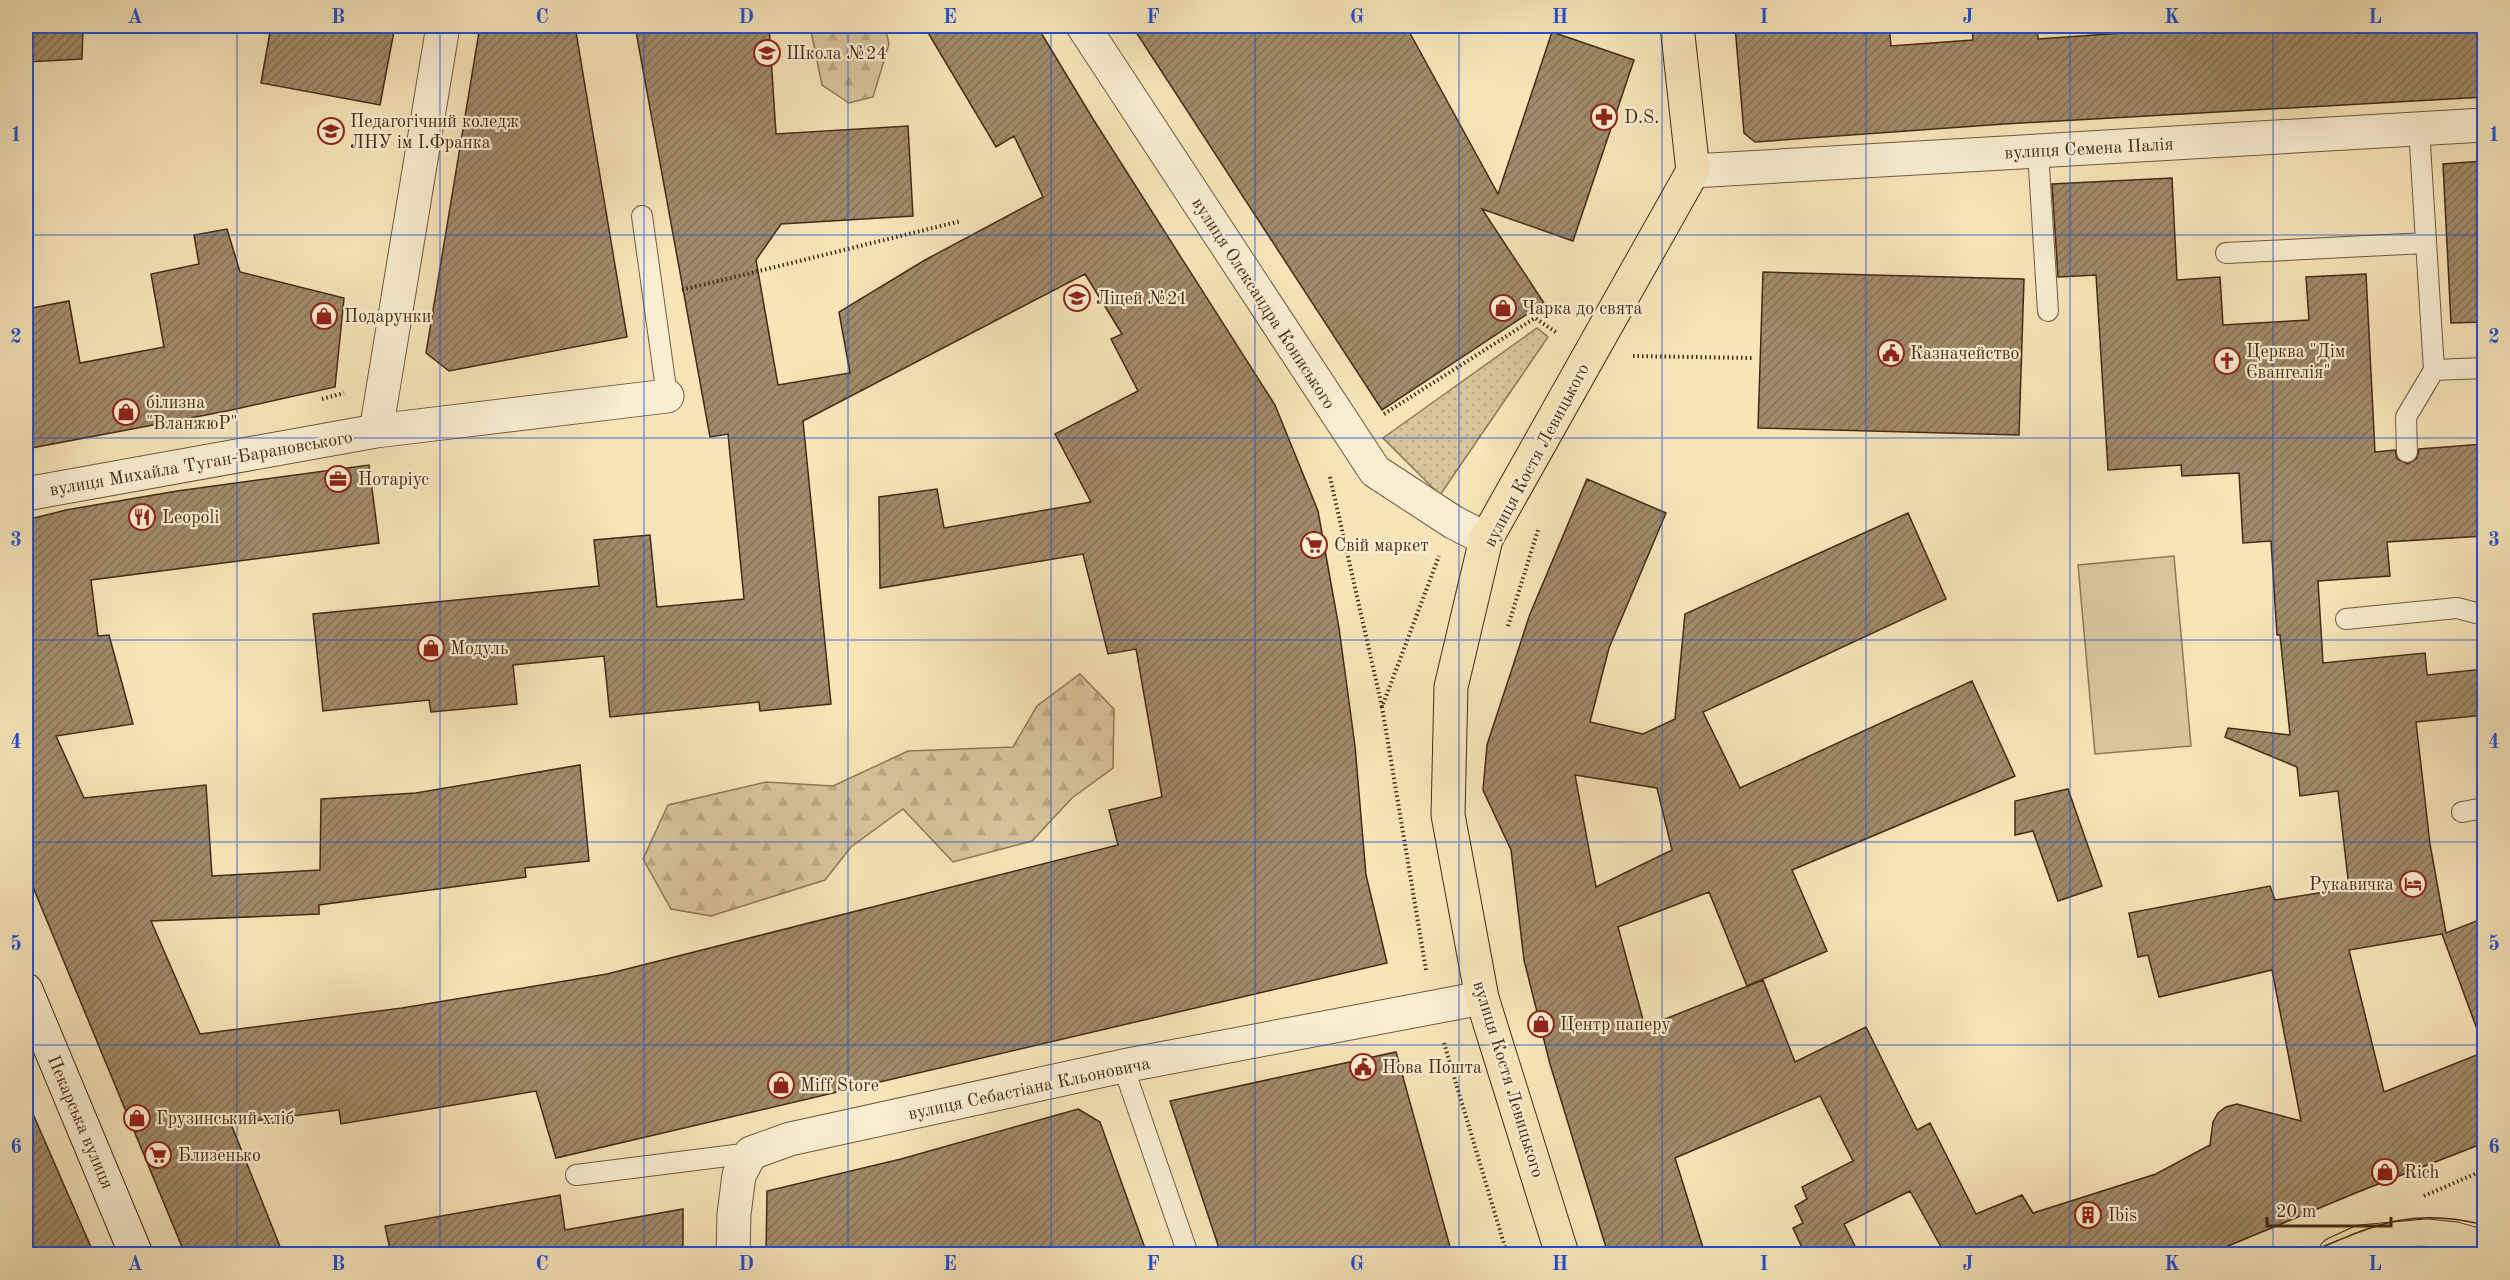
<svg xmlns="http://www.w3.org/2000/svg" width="2510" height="1280" viewBox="0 0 2510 1280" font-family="'Old Standard TT',serif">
  <defs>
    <pattern id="grass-dots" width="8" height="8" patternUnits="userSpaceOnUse" patternTransform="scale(1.5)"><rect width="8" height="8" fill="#d8c59d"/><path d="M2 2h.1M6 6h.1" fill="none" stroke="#bba986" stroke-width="1.8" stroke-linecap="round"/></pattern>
    <pattern id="forest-firs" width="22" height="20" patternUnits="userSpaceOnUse" patternTransform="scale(1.5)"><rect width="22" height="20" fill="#d8c59d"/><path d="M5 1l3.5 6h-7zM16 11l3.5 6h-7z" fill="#bba986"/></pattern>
    <pattern id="building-hatch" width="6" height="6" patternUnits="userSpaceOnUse" patternTransform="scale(1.5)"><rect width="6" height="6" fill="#a18b6a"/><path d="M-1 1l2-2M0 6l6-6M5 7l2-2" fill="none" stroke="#857256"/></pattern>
  </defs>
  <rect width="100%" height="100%" fill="#f6e5b9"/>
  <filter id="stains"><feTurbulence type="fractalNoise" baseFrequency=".00333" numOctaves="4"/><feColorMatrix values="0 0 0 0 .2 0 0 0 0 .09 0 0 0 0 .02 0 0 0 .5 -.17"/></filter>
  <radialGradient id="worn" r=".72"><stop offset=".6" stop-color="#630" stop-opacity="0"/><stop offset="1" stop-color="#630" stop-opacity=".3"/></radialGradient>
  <path fill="url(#grass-dots)" stroke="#8e7859" stroke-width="1.5" d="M1537 328 1548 337 1440 495 1383 438Z"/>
  <path fill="url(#forest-firs)" stroke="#8e7859" stroke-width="1.5" d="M810 26H885L889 44 873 97 849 103 822 85Z
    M1080 674 1114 709 1113 768 1072 798 1032 841 953 862 903 809 851 847 825 880 711 916 671 909 643 859 668 805 766 782 833 786 908 751 1013 747 1037 706Z"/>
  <path fill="#d8c59d" stroke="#8e7859" stroke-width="1.5" d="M2174 556 2191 746 2095 754 2078 565Z"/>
  <path fill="url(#building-hatch)" stroke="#442a15" stroke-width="1.5" fill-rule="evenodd" d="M26 26H83L82 59 26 62Z
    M271 26H395L380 105 261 83Z
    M480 26H575L627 337 449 371 426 353Z
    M635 26H769L776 134 908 126 913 216 781 224 756 260 778 385 850 373 839 312 925 260 1043 197 1014 136 996 147 924 26H1037L1093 119 1275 405 1318 511 1339 628 1355 746 1366 875 1387 963 556 1158 536 1091 341 1124 339 1110 231 1124 283 1254H185L26 870V520L66 510 177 491 369 465 379 543 91 580 98 636 109 635 133 724 56 736 84 798 206 785 212 876 320 870 321 799 416 793 580 765 589 861 525 868 526 877 319 905V914L151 921 200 1034 402 1008 607 974 1118 845 1109 810 1162 797 1136 649 1108 654 1083 554 880 588 879 497 937 489 944 528 1091 502 1055 434 1138 391 1111 339 1122 334 1085 274 803 421 831 704 760 711 759 702 610 717 604 656 513 665 517 704 431 712 429 700 323 711 313 614 599 586 594 540 650 535 657 607 744 599 728 434 710 437Z
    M1132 26H1406L1498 194 1552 32 1634 60 1573 241 1482 209 1544 303 1382 410Z
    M1735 26H1889L1891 46 1973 40 1972 26H2037L2038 39 2224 26H2484V97L2004 124 1755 142 1744 133Z
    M2484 161V322L2451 323 2443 164Z
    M2172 178 2177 280 2220 277 2223 325 2309 320 2306 277 2366 274 2375 452 2395 450 2397 459 2408 464 2417 458 2419 449 2484 444V536L2387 542 2390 576 2318 581 2323 663 2425 653 2427 675 2484 669V715L2416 722 2430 844 2446 933 2484 918V1039L2481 1040 2442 934 2349 950 2384 1092 2484 1052V1143L2358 1192 2209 1254H1945L1910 1191 1844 1224 1859 1254H1805L1793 1228 1803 1223 1795 1206 1807 1199 1802 1187 1853 1161 1820 1096 1675 1158 1705 1254H1608L1550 1064 1524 960 1511 850 1483 790 1487 745 1530 614 1587 479 1666 513 1609 648 1590 722 1643 734 1675 719 1685 614 1908 513 1946 599 1703 712 1740 788 1972 681 2015 776 1792 870 1827 951 1747 986 1709 892 1618 927 1645 1027 1763 980 1795 1062 1866 1027 1917 1130 1930 1123 1976 1214 2022 1195 2033 1213 2156 1174 2210 1145 2213 1122 2218 1113 2226 1107 2237 1104 2301 1121 2272 970 2159 997 2148 955 2138 957 2129 913 2270 886 2275 900 2349 888 2338 791 2300 796 2297 767 2225 737 2228 728 2290 735 2280 635H2277L2271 541 2243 543 2239 473 2182 476 2181 465 2108 470 2096 275 2058 277 2052 184ZM1575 775 1657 788 1672 850 1596 887Z
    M227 229 240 272 344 298 335 387 227 411 26 449V309L69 301 80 363 164 347 151 274 199 264 194 235Z
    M1763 272 2024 279 2019 435 1758 428Z
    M2068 789 2102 886 2058 901 2033 831 2015 835V801Z
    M1396 1052 1452 1254H1221L1170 1101Z
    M26 1098 94 1254H26Z
    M1078 1109 1100 1122 1147 1254H766L767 1191 901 1159Z
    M560 1195 565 1230 683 1209V1254H391L385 1226Z"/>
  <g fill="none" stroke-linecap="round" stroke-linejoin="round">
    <defs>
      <path id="lane" d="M2419 129 2434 370
        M2038 151 2048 311
        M642 216 667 396
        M2226 253 2426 243
        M2407 452 2406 417 2434 370 2484 368
        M2346 619 2457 608 2484 615
        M2462 812 2484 808
        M1123 1066 1188 1254
        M576 1175 751 1153"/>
      <path id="street" d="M1083 26 1375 471 1453 522 1486 539
        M1693 171 2484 125
        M376 431 443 26
        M26 494 376 431 667 396
        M733 1254 734 1214 739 1175 751 1153 790 1139 1123 1066 1482 998"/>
      <path id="secondary" d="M26 990 136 1254"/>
      <path id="primary" d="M1562 1254 1482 998 1448 815 1451 687 1486 539 1693 171 1677 26
        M2335 1254 2361 1242 2427 1236 2455 1239 2484 1247"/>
    </defs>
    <use href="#lane" stroke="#70593e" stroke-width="22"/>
    <use href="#street" stroke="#70593e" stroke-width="35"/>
    <use href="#secondary" stroke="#442a15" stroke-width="35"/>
    <use href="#primary" stroke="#442a15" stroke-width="35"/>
    <path stroke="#442a15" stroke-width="4" stroke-dasharray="1.5 3" stroke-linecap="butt" d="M682 290 961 221
      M1633 356 1752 358
      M322 399 344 393
      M1384 414 1535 318 1557 333
      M1330 477 1382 707
      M1508 626 1538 530
      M1426 970 1382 707 1439 556
      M1444 1043 1507 1254
      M2424 1196 2484 1170
      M2288 1254 2298 1250"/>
    <use href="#lane" stroke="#f9eed2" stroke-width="20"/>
    <use href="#street" stroke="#f9eed2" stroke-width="33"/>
    <use href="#secondary" stroke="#f9eed2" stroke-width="33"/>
    <use href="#primary" stroke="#f6e5b9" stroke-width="33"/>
    <path stroke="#442a15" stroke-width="1.5" d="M2306 1254C2372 1226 2411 1206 2484 1225
      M2368 1254C2404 1244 2439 1244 2475 1254"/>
  </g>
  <path fill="none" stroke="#1d4ed8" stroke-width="1.5" stroke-opacity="0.55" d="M237 26V1254M440 26V1254M644 26V1254M848 26V1254M1051 26V1254M1255 26V1254M1459 26V1254M1662 26V1254M1866 26V1254M2070 26V1254M2273 26V1254M26 235H2484M26 438H2484M26 640H2484M26 842H2484M26 1045H2484"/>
  <defs>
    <symbol id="school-ring" viewBox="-11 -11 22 22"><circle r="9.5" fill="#f9eed2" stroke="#8f2418" stroke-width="1.5"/><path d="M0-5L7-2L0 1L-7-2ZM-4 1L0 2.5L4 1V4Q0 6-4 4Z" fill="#8f2418"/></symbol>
    <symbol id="pharmacy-ring" viewBox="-11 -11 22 22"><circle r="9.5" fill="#f9eed2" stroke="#8f2418" stroke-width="1.5"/><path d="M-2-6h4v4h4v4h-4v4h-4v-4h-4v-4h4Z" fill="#8f2418"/></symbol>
    <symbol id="university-ring" viewBox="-11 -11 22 22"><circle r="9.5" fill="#f9eed2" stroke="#8f2418" stroke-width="1.5"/><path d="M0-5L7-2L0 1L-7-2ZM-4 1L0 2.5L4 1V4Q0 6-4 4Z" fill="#8f2418"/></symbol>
    <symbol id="shop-ring" viewBox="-11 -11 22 22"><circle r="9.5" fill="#f9eed2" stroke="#8f2418" stroke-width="1.5"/><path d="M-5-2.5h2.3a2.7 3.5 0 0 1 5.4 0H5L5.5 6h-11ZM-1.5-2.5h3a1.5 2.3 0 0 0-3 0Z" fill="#8f2418"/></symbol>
    <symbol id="civic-ring" viewBox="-11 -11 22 22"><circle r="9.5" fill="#f9eed2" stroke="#8f2418" stroke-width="1.5"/><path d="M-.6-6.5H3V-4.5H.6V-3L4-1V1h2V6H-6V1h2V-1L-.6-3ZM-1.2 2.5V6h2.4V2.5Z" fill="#8f2418"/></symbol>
    <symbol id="church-ring" viewBox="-11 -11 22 22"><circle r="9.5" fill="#f9eed2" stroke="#8f2418" stroke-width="1.5"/><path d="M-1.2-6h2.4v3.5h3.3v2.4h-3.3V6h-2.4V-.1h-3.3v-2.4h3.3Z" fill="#8f2418"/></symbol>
    <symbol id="office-ring" viewBox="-11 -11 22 22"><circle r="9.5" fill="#f9eed2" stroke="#8f2418" stroke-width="1.5"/><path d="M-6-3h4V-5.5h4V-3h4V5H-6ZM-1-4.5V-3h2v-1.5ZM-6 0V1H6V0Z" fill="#8f2418"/></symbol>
    <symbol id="restaurant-ring" viewBox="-11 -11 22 22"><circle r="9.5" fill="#f9eed2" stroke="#8f2418" stroke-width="1.5"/><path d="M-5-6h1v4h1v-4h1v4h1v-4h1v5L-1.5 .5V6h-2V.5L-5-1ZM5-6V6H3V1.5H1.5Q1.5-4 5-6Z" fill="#8f2418"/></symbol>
    <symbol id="supermarket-ring" viewBox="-11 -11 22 22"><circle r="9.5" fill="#f9eed2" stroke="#8f2418" stroke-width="1.5"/><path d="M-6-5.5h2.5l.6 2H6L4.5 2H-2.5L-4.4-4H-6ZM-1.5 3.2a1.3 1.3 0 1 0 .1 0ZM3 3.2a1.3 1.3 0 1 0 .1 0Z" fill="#8f2418"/></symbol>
    <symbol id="hotel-ring" viewBox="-11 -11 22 22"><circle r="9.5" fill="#f9eed2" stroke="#8f2418" stroke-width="1.5"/><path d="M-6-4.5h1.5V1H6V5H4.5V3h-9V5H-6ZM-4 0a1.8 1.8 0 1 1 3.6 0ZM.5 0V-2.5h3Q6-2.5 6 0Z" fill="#8f2418"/></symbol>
    <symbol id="building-ring" viewBox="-11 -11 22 22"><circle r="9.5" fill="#f9eed2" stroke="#8f2418" stroke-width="1.5"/><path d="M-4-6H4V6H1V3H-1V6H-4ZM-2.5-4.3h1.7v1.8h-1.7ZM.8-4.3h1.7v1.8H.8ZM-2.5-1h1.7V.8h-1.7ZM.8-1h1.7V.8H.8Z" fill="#8f2418"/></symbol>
  </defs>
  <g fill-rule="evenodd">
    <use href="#school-ring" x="752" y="38" width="30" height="30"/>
    <use href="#pharmacy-ring" x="1589" y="102" width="30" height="30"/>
    <use href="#university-ring" x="316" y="116" width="30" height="30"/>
    <use href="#school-ring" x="1062" y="283" width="30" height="30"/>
    <use href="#shop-ring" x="1488" y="293" width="30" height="30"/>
    <use href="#shop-ring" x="309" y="301" width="30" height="30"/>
    <use href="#civic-ring" x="1876" y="338" width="30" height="30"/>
    <use href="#church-ring" x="2212" y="346" width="30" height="30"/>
    <use href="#shop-ring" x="111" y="397" width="30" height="30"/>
    <use href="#office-ring" x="323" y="464" width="30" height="30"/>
    <use href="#restaurant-ring" x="127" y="502" width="30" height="30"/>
    <use href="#supermarket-ring" x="1299" y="530" width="30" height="30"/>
    <use href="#shop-ring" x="416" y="633" width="30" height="30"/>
    <use href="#hotel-ring" x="2398" y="869" width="30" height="30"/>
    <use href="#shop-ring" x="1526" y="1009" width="30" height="30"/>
    <use href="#civic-ring" x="1348" y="1052" width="30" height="30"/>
    <use href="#shop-ring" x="766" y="1070" width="30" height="30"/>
    <use href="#shop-ring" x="122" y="1103" width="30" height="30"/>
    <use href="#supermarket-ring" x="143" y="1140" width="30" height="30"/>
    <use href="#shop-ring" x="2370" y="1157" width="30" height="30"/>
    <use href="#building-ring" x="2073" y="1200" width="30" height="30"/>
  </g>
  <g text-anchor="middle" stroke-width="4.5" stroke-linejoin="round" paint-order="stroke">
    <g font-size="18" fill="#442a15" stroke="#f9eed2" text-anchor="start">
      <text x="786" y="59">Школа №24</text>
      <text x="1624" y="123">D.S.</text>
      <text x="350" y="127">Педагогічний коледж<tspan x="350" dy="21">ЛНУ ім І.Франка</tspan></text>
      <text x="1096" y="304">Ліцей №21</text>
      <text x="1522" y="314">Чарка до свята</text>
      <text x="344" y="322">Подарунки</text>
      <text x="2246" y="357">Церква "Дім<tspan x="2246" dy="21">Євангелія"</tspan></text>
      <text x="1910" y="359">Казначейство</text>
      <text x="146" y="408">білизна<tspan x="146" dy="21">"ВланжюР"</tspan></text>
      <text x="358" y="485">Нотаріус</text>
      <text x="162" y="523">Leopoli</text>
      <text x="1334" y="551">Свiй маркет</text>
      <text x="450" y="654">Модуль</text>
      <text x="2394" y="890" text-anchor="end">Рукавичка</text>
      <text x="1560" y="1030">Центр паперу</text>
      <text x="1382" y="1073">Нова Пошта</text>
      <text x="800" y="1091">Miff Store</text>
      <text x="156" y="1124">Грузинський хліб</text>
      <text x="178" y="1161">Близенько</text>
      <text x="2404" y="1178">Rich</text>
      <text x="2108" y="1221">Ibis</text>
    </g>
    <g font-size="18" fill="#442a15" stroke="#f9eed2">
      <text transform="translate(2089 148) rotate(-3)" y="6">вулиця Семена Палія</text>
      <text transform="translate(1264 303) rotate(57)" y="6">вулиця Олександра Кониського</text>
      <text transform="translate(1536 455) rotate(-62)" y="6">вулиця Костя Левицького</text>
      <text transform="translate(201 463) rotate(-10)" y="6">вулиця Михайла Туган-Барановського</text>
      <text transform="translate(1509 1079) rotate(73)" y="6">вулиця Костя Левицького</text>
      <text transform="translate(1029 1088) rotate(-12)" y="6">вулиця Себастіана Кльоновича</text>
      <text transform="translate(81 1122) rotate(67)" y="6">Пекарська вулиця</text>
    </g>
  </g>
  <rect width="2510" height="1280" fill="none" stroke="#f6e5b9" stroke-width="66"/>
  <path d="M2267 1217v9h124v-9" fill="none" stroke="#442a15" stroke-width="3"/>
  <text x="2276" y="1217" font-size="18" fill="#442a15" stroke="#f9eed2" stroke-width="4.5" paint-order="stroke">20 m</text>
  <rect x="33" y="33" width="2444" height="1214" fill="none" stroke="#1d4ed8" stroke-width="2"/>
  <g font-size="20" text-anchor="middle" font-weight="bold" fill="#1d4ed8">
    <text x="135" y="23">A</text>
    <text x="338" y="23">B</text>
    <text x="542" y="23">C</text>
    <text x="746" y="23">D</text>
    <text x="950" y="23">E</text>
    <text x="1153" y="23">F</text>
    <text x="1357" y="23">G</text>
    <text x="1560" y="23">H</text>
    <text x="1764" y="23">I</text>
    <text x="1968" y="23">J</text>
    <text x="2172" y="23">K</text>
    <text x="2375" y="23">L</text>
    <text x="16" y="141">1</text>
    <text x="2494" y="141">1</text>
    <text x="16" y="343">2</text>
    <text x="2494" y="343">2</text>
    <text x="16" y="546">3</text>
    <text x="2494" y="546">3</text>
    <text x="16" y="748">4</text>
    <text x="2494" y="748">4</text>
    <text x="16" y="950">5</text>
    <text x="2494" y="950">5</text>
    <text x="16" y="1153">6</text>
    <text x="2494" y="1153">6</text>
    <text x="135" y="1270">A</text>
    <text x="338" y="1270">B</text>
    <text x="542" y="1270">C</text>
    <text x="746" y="1270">D</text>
    <text x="950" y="1270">E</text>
    <text x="1153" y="1270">F</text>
    <text x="1357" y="1270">G</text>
    <text x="1560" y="1270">H</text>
    <text x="1764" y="1270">I</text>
    <text x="1968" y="1270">J</text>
    <text x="2172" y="1270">K</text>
    <text x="2375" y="1270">L</text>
  </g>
  <rect width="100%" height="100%" filter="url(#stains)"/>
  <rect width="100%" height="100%" fill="url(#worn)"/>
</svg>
